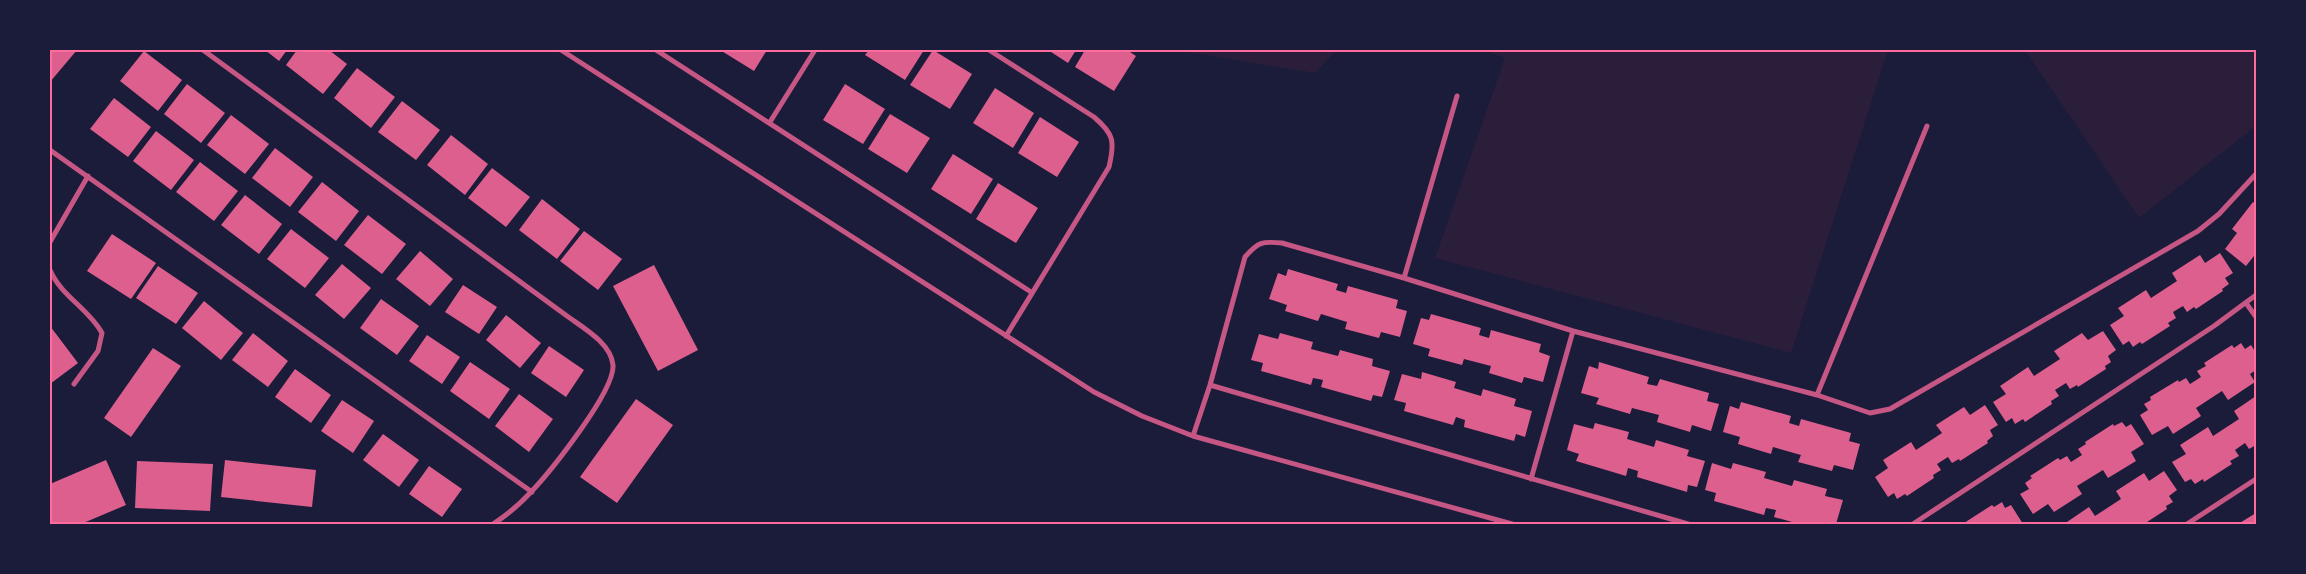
<svg xmlns="http://www.w3.org/2000/svg" width="2306" height="574" viewBox="0 0 2306 574" font-family="Lato,sans-serif">
  <rect width="100%" height="100%" fill="#1b1b3a"/>
  <path fill="#2a1e3b" d="M1175 50H1337L1315 73Z
    M1484 50H1888L1791 353 1435 258 1505 58Z
    M2025 50H2256V126L2139 218Z"/>
  <path fill="#dd5f8e" d="M50 50H77L50 82Z
    M265 50H287L279 61Z
    M297 50H329L347 64 323 94 286 65Z
    M720 50H767L754 71Z
    M869 50H924L905 80 865 55Z
    M933 50 972 74 950 109 910 85Z
    M1048 50H1076L1068 63Z
    M1085 50H1127L1136 56 1114 91 1075 67Z
    M144 51 182 80 158 111 120 81Z
    M357 68 395 97 371 128 334 98Z
    M187 84 225 113 201 143 164 114Z
    M845 84 885 109 863 144 823 120Z
    M995 88 1034 113 1013 148 973 123Z
    M114 98 151 127 128 157 90 129Z
    M402 101 440 130 416 160 378 132Z
    M890 114 930 138 907 173 868 149Z
    M231 115 269 144 245 174 207 145Z
    M1040 117 1079 142 1057 177 1018 153Z
    M156 131 194 160 171 190 133 161Z
    M451 135 488 164 465 195 427 165Z
    M275 148 313 177 290 207 252 178Z
    M953 154 993 179 971 214 931 189Z
    M200 162 238 191 214 221 176 192Z
    M492 168 530 197 506 227 468 198Z
    M322 182 359 211 336 241 298 212Z
    M998 183 1038 208 1016 243 976 219Z
    M245 195 282 224 259 254 221 225Z
    M542 199 580 229 557 259 519 230Z
    M2253 202 2256 204V258L2254 256 2246 266 2225 249 2237 233 2232 229Z
    M368 215 406 244 382 274 344 245Z
    M291 229 329 258 305 288 267 259Z
    M584 231 622 259 598 290 560 261Z
    M112 234 156 263 131 299 87 271Z
    M420 251 453 279 430 306 396 279Z
    M2220 253 2233 273 2225 278 2229 284 2222 289 2223 291 2196 309 2194 307 2187 312 2183 306 2173 312 2176 318 2168 323 2170 326 2142 344 2140 342 2133 347 2129 341 2123 345 2110 325 2124 316 2118 308 2146 290 2151 298 2177 281 2172 273 2200 255 2205 263Z
    M342 264 371 288 344 319 315 295Z
    M654 265 698 350 658 371 613 286Z
    M158 266 198 293 176 324 136 298Z
    M1288 269 1338 284 1336 290 1346 293 1348 286 1398 300 1396 308 1407 311 1400 337 1381 332 1379 338 1345 329 1347 322 1321 314 1318 321 1285 311 1287 305 1269 299 1278 273 1286 276Z
    M463 285 497 307 479 334 445 312Z
    M381 299 419 326 397 355 360 328Z
    M204 301 243 333 221 360 182 328Z
    M1431 314 1481 328 1479 335 1489 338 1491 330 1541 344 1539 352 1550 356 1543 382 1524 377 1522 383 1489 373 1491 366 1464 359 1462 365 1428 356 1430 349 1413 344 1421 318 1429 320Z
    M506 315 541 343 520 368 486 340Z
    M50 326 78 363 50 384Z
    M2103 331 2116 350 2108 356 2111 362 2105 366 2106 369 2078 387 2077 385 2070 389 2066 383 2055 390 2059 396 2051 401 2052 404 2025 422 2023 419 2015 424 2012 418 2006 422 1993 402 2006 394 2000 386 2028 367 2034 376 2060 359 2054 351 2082 333 2088 340Z
    M253 333 288 361 268 387 232 360Z
    M1280 333 1313 342 1311 349 1338 356 1340 350 1373 359 1372 366 1390 371 1382 397 1373 395 1371 401 1321 387 1323 380 1313 378 1311 385 1261 371 1263 363 1251 360 1259 334 1278 339Z
    M427 335 460 357 442 384 409 361Z
    M2241 343 2245 349 2251 345 2256 353V370L2250 374 2255 382 2228 400 2222 391 2196 408 2201 416 2173 434 2168 426 2152 435 2140 415 2148 410 2144 404 2151 400 2150 397 2178 380 2179 382 2186 378 2190 384 2201 377 2197 371 2206 366 2204 363 2232 345 2234 348Z
    M549 346 584 370 566 397 531 373Z
    M153 348 181 366 131 437 104 418Z
    M470 362 510 389 489 419 450 391Z
    M1599 362 1649 377 1647 384 1657 386 1660 379 1709 393 1707 401 1719 404 1711 431 1692 425 1690 432 1657 422 1659 415 1632 408 1630 414 1596 404 1599 398 1581 393 1589 366 1598 369Z
    M295 369 331 395 311 423 275 397Z
    M1422 372 1456 382 1454 388 1481 396 1483 389 1516 399 1514 406 1532 411 1525 437 1516 434 1514 441 1464 427 1465 420 1456 417 1453 425 1404 411 1406 403 1394 400 1402 374 1421 379Z
    M519 394 553 419 529 452 495 426Z
    M2256 396V445L2249 449 2245 443 2235 450 2239 456 2230 461 2232 464 2204 482 2203 479 2195 484 2191 479 2185 482 2172 462 2186 454 2180 445 2208 427 2213 436 2239 419 2234 411Z
    M636 399 673 425 617 503 580 477Z
    M342 400 374 421 353 453 321 431Z
    M1741 402 1791 416 1789 423 1799 426 1801 419 1851 433 1849 441 1860 444 1853 470 1834 465 1832 471 1798 462 1801 455 1773 447 1771 454 1738 444 1740 437 1723 432 1730 406 1739 409Z
    M1985 405 1998 425 1990 430 1993 436 1987 441 1988 443 1960 461 1959 459 1952 463 1948 457 1937 464 1941 470 1933 475 1934 478 1907 496 1905 494 1897 499 1894 493 1888 497 1875 477 1888 468 1883 460 1911 442 1916 450 1942 433 1936 425 1964 407 1970 415Z
    M2122 422 2126 427 2131 424 2144 444 2131 452 2136 461 2108 478 2103 470 2077 486 2082 494 2054 512 2048 504 2033 514 2020 494 2029 489 2025 483 2032 478 2030 476 2058 458 2060 460 2067 456 2071 462 2082 455 2078 449 2086 444 2085 442 2113 424 2114 426Z
    M1595 423 1629 432 1627 439 1654 447 1656 440 1689 450 1687 456 1705 461 1697 487 1688 485 1687 492 1637 477 1638 471 1628 468 1626 476 1576 461 1579 454 1567 450 1574 424 1593 429Z
    M383 434 419 460 399 487 363 460Z
    M106 460 126 505 81 524H50V484Z
    M225 460 316 470 312 507 221 497Z
    M137 461 213 464 210 511 135 508Z
    M1712 463 1731 469 1733 463 1766 472 1764 478 1792 486 1794 480 1827 489 1825 496 1843 500 1836 524H1799L1774 517 1776 510 1766 508 1764 515 1714 501 1716 493 1705 490Z
    M429 466 462 489 442 517 409 494Z
    M2164 471 2177 490 2169 496 2173 502 2166 506 2167 509 2144 524H2064L2089 507 2095 516 2121 499 2116 491 2144 473 2149 481Z
    M2002 502 2005 508 2011 505 2023 524 1964 523 1992 505 1994 507Z
    M2256 513V524H2238Z"/>
  <g fill="none" stroke-linecap="round" stroke-linejoin="round">
    <path stroke="#c65784" stroke-width="5" d="M203 50 567 316C582 327 611 343 613 365 615 391 550 472 531 492 519 505 507 515 493 524
      M561 50 1094 392 1142 416 1193 436 1512 524
      M656 50 1031 292
      M989 50 1094 117C1114 134 1115 141 1109 167L1006 336
      M770 122 815 50
      M50 150 532 492
      M50 242 88 176
      M50 270C61 296 89 309 102 333L98 351 74 384
      M1404 278 1457 96
      M2246 303 2256 317
      M1210 385 1688 524
      M1817 395 1927 126
      M1193 436 1210 385 1245 257C1258 242 1262 241 1282 243L1404 278 1573 331 1817 395 1870 413 1890 409 2198 231 2219 214 2256 174
      M1531 479 1573 331
      M1913 524 2214 326 2256 295
      M2187 524 2256 479"/>
  </g>
  <rect width="2306" height="574" fill="none" stroke="#1b1b3a" stroke-width="102"/>
  <rect x="51" y="51" width="2204" height="472" fill="none" stroke="#ff6b9d" stroke-width="2"/>
</svg>
